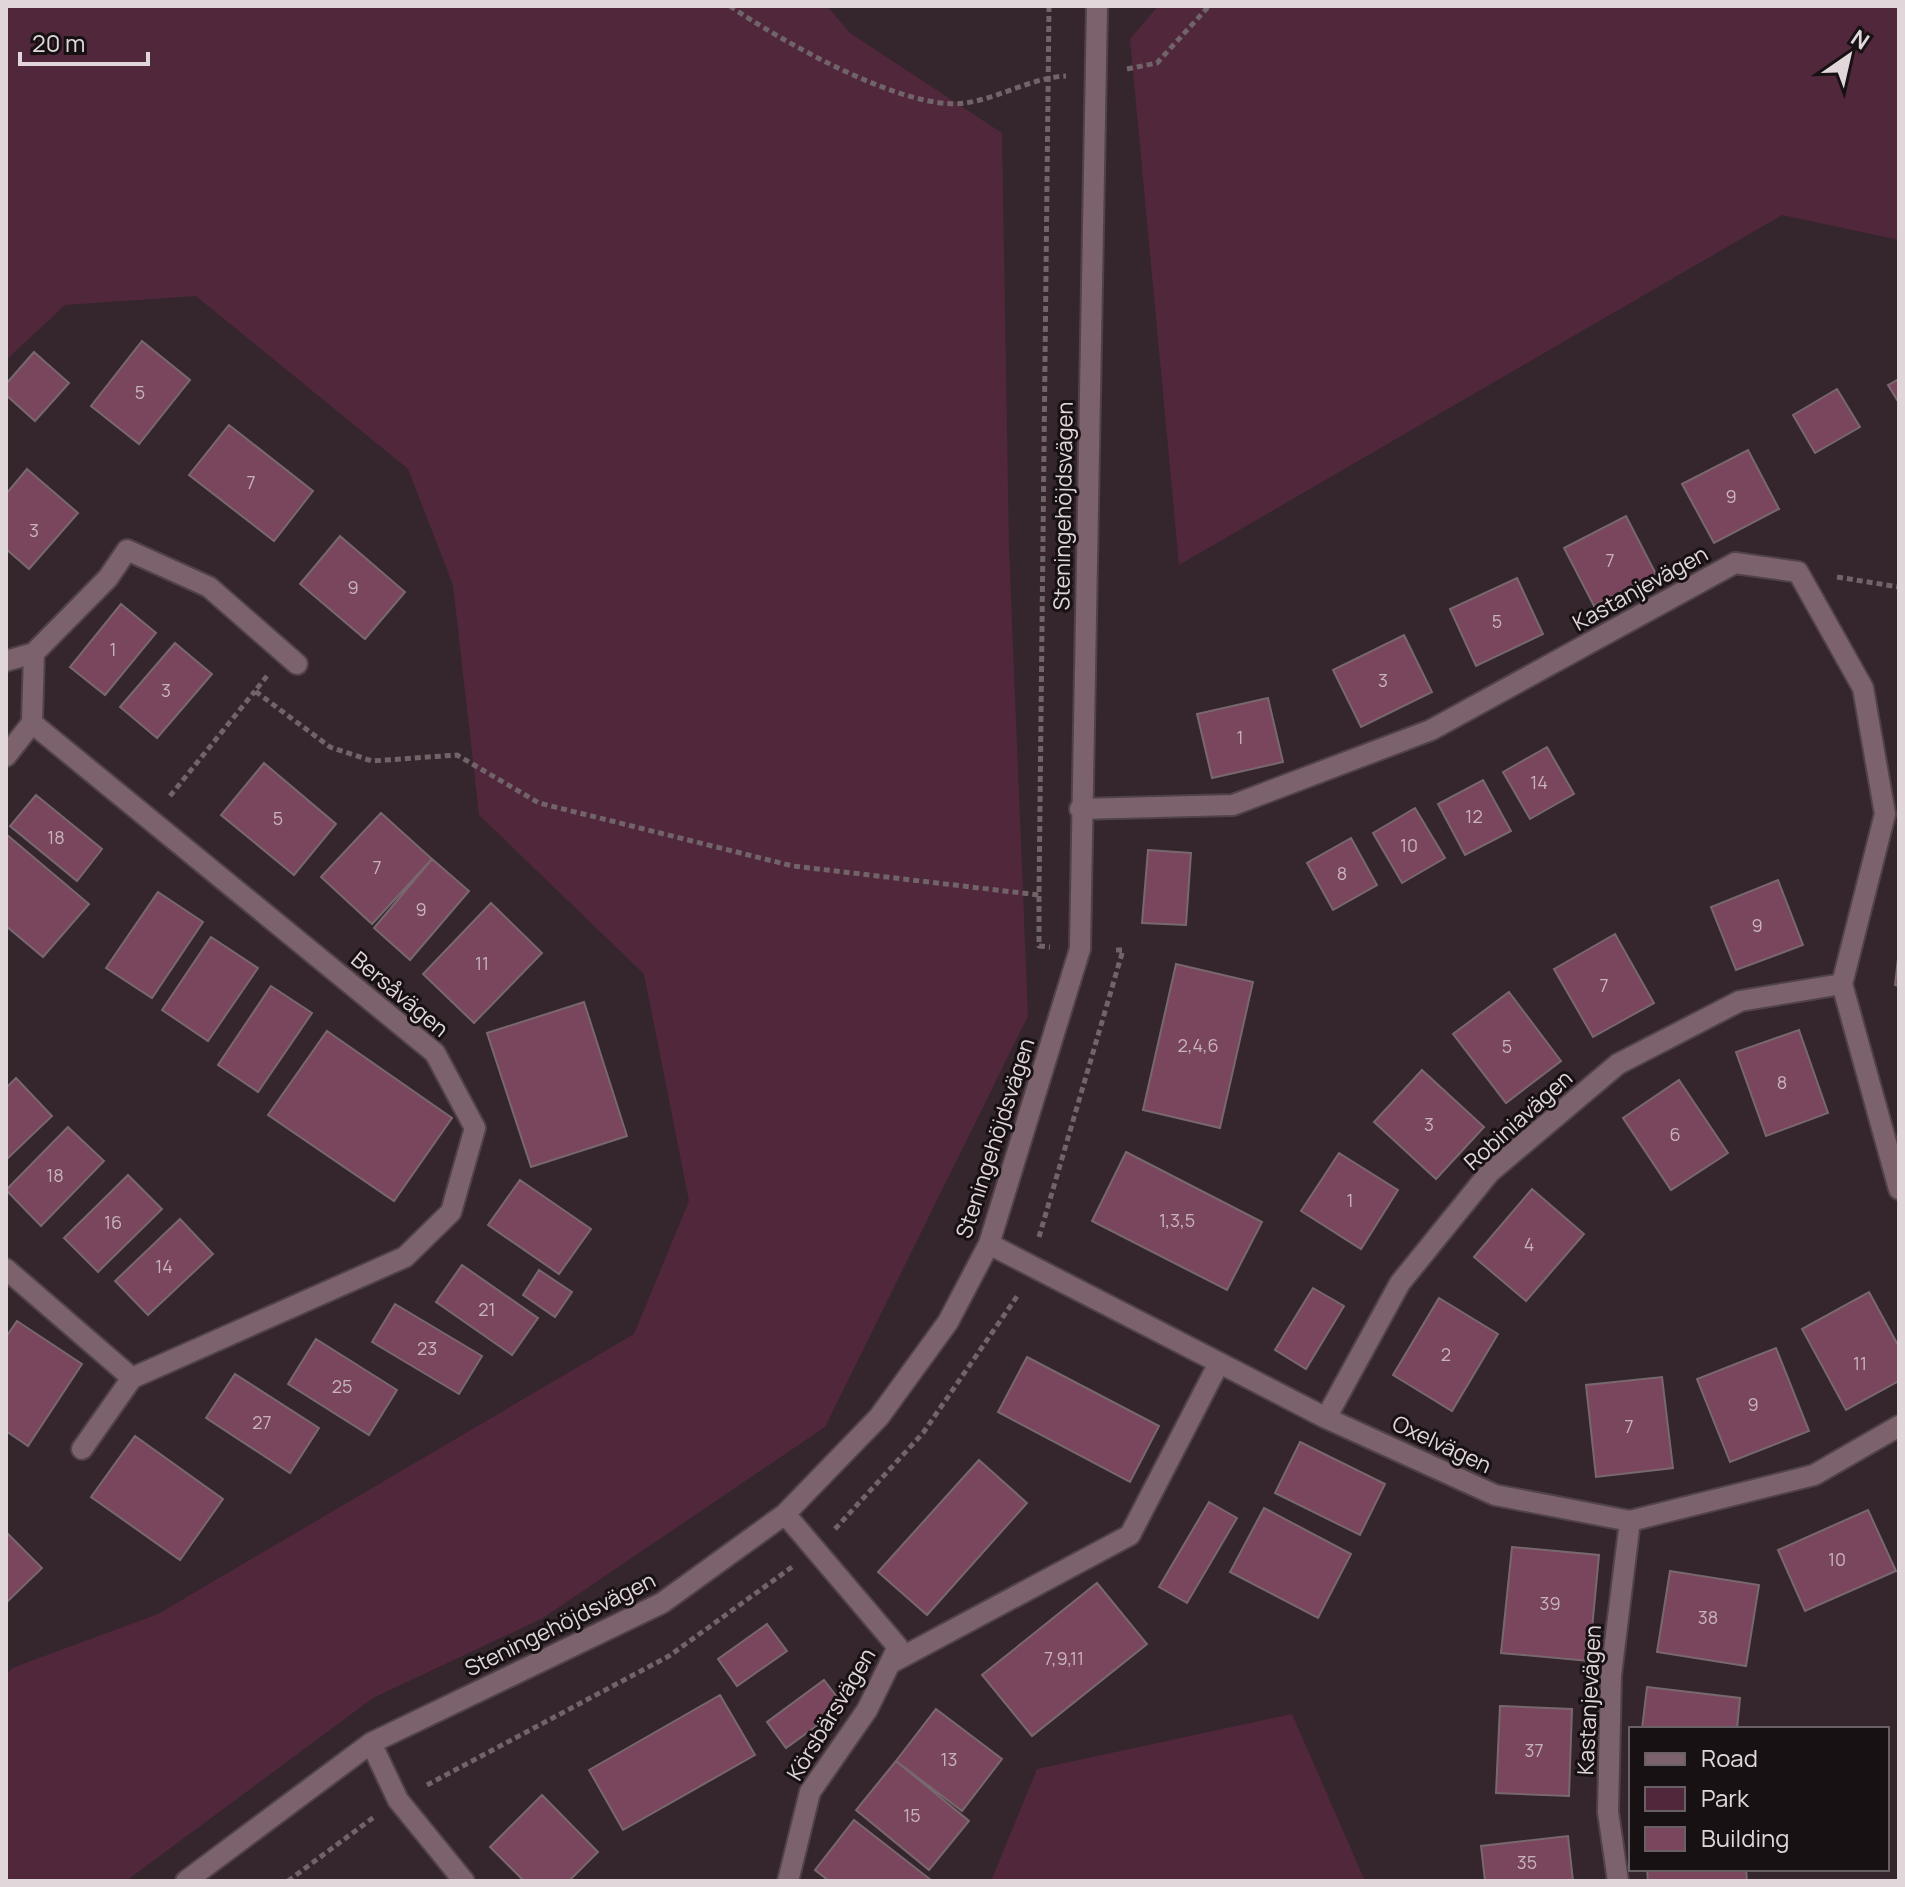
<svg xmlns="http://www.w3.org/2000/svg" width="1905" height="1887" viewBox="0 0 1905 1887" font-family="Manrope,sans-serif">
  <rect width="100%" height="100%" fill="#34262c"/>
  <path fill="#51273b" d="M6 6H827L850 33 1002 133 1009 548 1028 1016 825 1427 543 1618 373 1698 126 1881H6V1676L12 1668 158 1614 634 1334 689 1201 644 974 479 815 453 585 408 469 196 296 65 305 6 360Z
    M1158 6H1899V240L1782 215 1179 565 1130 39Z
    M1292 1714 1365 1881H991L1037 1769Z"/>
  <path fill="#7a465d" stroke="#78686e" stroke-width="2" d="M142 341 190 380 139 444 91 406Z
    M34 352 69 383 35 421 6 395V384Z
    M1899 379V403L1888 385Z
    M1837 389 1860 427 1815 453 1793 415Z
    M229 425 313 491 274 541 189 475Z
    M1748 450 1779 509 1714 543 1682 484Z
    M27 469 78 513 29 569 6 549V494Z
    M1626 516 1656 574 1594 606 1564 548Z
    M340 536 405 592 365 639 300 584Z
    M1517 578 1543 634 1476 666 1450 609Z
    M121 604 156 633 105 695 70 667Z
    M1404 635 1432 692 1361 727 1333 670Z
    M175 643 212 674 157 738 120 707Z
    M1268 698 1283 762 1212 778 1197 714Z
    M1547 747 1574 794 1530 819 1503 772Z
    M264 763 336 824 294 875 221 815Z
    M1483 780 1511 831 1465 855 1438 804Z
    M36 795 102 849 77 881 10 826Z
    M1415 808 1445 858 1402 883 1373 833Z
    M381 813 432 859 372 924 321 877Z
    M6 834 89 904 43 957 6 926Z
    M1351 838 1377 885 1333 910 1307 863Z
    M1148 850 1191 853 1186 925 1142 923Z
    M432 859 469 891 410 960 374 928Z
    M1778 880 1803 945 1736 970 1711 907Z
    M158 892 203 922 152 998 106 968Z
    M491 903 542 953 474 1023 423 974Z
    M1615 934 1654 1003 1593 1037 1554 969Z
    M211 937 258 968 208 1041 162 1010Z
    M1899 950V986L1895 985Z
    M1176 964 1253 982 1220 1128 1143 1110Z
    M271 986 312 1013 258 1092 218 1065Z
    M1509 992 1561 1061 1506 1103 1453 1034Z
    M584 1002 627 1136 531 1167 487 1033Z
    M1799 1030 1828 1113 1766 1136 1736 1052Z
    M327 1031 452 1118 394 1201 268 1115Z
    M1422 1070 1484 1127 1436 1179 1374 1122Z
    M16 1078 52 1116 6 1160V1088Z
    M1679 1080 1728 1153 1671 1190 1623 1118Z
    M68 1127 104 1161 41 1226 6 1190Z
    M1126 1152 1262 1222 1227 1290 1092 1221Z
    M1339 1153 1398 1190 1361 1249 1301 1211Z
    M128 1175 162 1209 98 1272 64 1238Z
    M520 1180 591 1229 559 1274 488 1225Z
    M1532 1189 1584 1234 1526 1301 1474 1257Z
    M180 1219 213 1254 148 1315 115 1281Z
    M462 1265 538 1318 512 1355 436 1302Z
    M539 1270 572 1292 555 1317 523 1295Z
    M1313 1288 1344 1306 1306 1369 1275 1350Z
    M1869 1292 1899 1347V1381L1846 1410 1802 1329Z
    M1439 1298 1498 1334 1452 1411 1393 1375Z
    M395 1304 482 1356 459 1394 372 1342Z
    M17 1321 82 1364 28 1446 6 1431V1337Z
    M316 1339 397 1390 369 1435 288 1384Z
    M1776 1348 1809 1431 1730 1462 1697 1379Z
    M1027 1357 1159 1426 1130 1482 998 1412Z
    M235 1374 319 1428 290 1473 206 1418Z
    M1662 1377 1673 1468 1596 1477 1586 1385Z
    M135 1436 223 1499 180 1560 91 1497Z
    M1300 1442 1385 1484 1360 1535 1275 1493Z
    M979 1460 1027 1503 927 1615 878 1572Z
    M1209 1502 1237 1518 1187 1603 1159 1587Z
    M1264 1508 1351 1554 1318 1618 1230 1572Z
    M1868 1510 1896 1571 1805 1611 1778 1550Z
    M6 1532 42 1568 6 1603Z
    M1512 1547 1599 1555 1589 1661 1501 1653Z
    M1670 1571 1759 1585 1746 1666 1657 1652Z
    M1097 1583 1147 1644 1032 1736 982 1675Z
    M767 1624 787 1651 737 1686 718 1659Z
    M824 1680 844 1706 786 1748 767 1722Z
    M1647 1687 1740 1698 1737 1729H1642Z
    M720 1695 755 1755 623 1830 589 1770Z
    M1500 1706 1572 1709 1569 1796 1496 1793Z
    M936 1709 1002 1759 962 1811 896 1761Z
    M896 1761 969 1821 929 1870 856 1810Z
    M542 1795 598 1852 569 1881H524L490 1847Z
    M854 1820 931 1880 929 1881H829L815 1870Z
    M1568 1836 1573 1881H1485L1481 1846Z
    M1647 1869H1746L1747 1881H1648Z"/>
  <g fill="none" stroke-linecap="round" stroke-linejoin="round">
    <defs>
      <path id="minor" d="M6 661 34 653
        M32 723 435 1053 475 1128 451 1212 405 1257 132 1378 82 1449
        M32 723 34 653 108 578 127 550 209 587 297 664
        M6 756 32 723
        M1080 809 1233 805 1431 730 1735 563 1798 572 1863 688 1885 814 1842 984 1899 1189
        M989 1244 1326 1418 1495 1495 1630 1521 1814 1475 1899 1426
        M6 1269 132 1378
        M1326 1418 1400 1283 1490 1172 1618 1064 1740 1001 1842 984
        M785 1514 898 1647 867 1710 810 1792 788 1881
        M891 1663 1130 1535 1219 1363
        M371 1743 398 1800 464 1881
        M186 1881 371 1743 662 1603 785 1514 879 1417 948 1322 989 1244 1080 949 1097 6
        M1618 1881 1608 1812 1611 1675 1630 1521"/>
    </defs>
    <use href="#minor" stroke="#504248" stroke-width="24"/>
    <path stroke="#716469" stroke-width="5" stroke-dasharray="6 4" stroke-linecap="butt" d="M730 6C779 40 906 112 965 103 1000 98 1030 78 1066 76
      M1049 6 1039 895V946L1050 947
      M1127 69 1157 63 1209 6
      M1837 577 1899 587
      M267 676 255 691 330 747 372 761 457 755 539 803 793 866 1039 895
      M170 796 255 691
      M1039 1237 1123 950H1112
      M835 1529 923 1433 1018 1295
      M427 1785 669 1656 792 1567
      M288 1881 374 1817"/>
    <use href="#minor" stroke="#7b626c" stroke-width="20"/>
  </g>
  <g text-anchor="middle" stroke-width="6" stroke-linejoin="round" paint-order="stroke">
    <g font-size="18" fill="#c7b3bc">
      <text x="140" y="399">5</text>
      <text x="251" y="489">7</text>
      <text x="1731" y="503">9</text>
      <text x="34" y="537">3</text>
      <text x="1610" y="567">7</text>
      <text x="353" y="594">9</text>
      <text x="1497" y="628">5</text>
      <text x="113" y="656">1</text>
      <text x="1383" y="687">3</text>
      <text x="166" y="697">3</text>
      <text x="1240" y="744">1</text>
      <text x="1539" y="789">14</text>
      <text x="1474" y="823">12</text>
      <text x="278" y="825">5</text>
      <text x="56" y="844">18</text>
      <text x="1409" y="852">10</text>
      <text x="377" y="874">7</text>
      <text x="1342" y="880">8</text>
      <text x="421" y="916">9</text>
      <text x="1757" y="932">9</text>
      <text x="482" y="970">11</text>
      <text x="1604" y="992">7</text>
      <text x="1198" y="1052">2,4,6</text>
      <text x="1507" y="1053">5</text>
      <text x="1782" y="1089">8</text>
      <text x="1429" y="1131">3</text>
      <text x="1675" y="1141">6</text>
      <text x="55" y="1182">18</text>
      <text x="1350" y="1207">1</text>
      <text x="1177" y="1227">1,3,5</text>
      <text x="113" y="1229">16</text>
      <text x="1529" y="1251">4</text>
      <text x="164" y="1273">14</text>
      <text x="487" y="1316">21</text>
      <text x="427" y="1355">23</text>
      <text x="1446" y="1361">2</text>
      <text x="1860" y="1370">11</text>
      <text x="342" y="1393">25</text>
      <text x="1753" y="1411">9</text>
      <text x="262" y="1429">27</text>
      <text x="1629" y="1433">7</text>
      <text x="1837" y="1566">10</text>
      <text x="1550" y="1610">39</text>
      <text x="1708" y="1624">38</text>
      <text x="1064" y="1665">7,9,11</text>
      <text x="1534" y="1757">37</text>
      <text x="949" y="1766">13</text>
      <text x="912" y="1822">15</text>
      <text x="1527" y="1869">35</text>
    </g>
    <g font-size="22" fill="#e1d7db" stroke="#181114">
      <text transform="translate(1063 506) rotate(-89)" y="8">Steningehöjdsvägen</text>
      <text transform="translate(1640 588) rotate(-29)" y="8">Kastanjevägen</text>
      <text transform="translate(400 994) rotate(40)" y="8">Bersåvägen</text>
      <text transform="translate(1518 1120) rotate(-42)" y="8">Robiniavägen</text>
      <text transform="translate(995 1138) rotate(-72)" y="8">Steningehöjdsvägen</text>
      <text transform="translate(1442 1444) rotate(25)" y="8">Oxelvägen</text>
      <text transform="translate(560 1624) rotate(-26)" y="8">Steningehöjdsvägen</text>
      <text transform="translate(1589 1700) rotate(-87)" y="8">Kastanjevägen</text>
      <text transform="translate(831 1714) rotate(-59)" y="8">Körsbärsvägen</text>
    </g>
  </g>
  <rect width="1905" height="1887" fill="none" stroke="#e1d7db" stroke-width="16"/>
  <rect x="1629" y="1727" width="260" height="144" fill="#181114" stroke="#686064" stroke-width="2"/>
  <rect x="1645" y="1753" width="40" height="12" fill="#7b626c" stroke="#686064" stroke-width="2"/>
  <text x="1701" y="1767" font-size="24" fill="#e1d7db">Road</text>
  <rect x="1645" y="1787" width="40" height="24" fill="#51273b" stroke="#686064" stroke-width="2"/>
  <text x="1701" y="1807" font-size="24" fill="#e1d7db">Park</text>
  <rect x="1645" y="1827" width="40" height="24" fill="#7a465d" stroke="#686064" stroke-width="2"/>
  <text x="1701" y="1847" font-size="24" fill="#e1d7db">Building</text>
  <g transform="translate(1849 56) rotate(34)" stroke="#181114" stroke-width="6" paint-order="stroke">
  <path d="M0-6L14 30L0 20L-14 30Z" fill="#e1d7db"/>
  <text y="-12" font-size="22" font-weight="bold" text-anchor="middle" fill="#e1d7db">N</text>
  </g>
  <path d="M20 52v12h128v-12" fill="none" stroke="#e1d7db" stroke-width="4"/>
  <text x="32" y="52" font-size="24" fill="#e1d7db" stroke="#181114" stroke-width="6" paint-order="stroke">20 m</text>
</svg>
